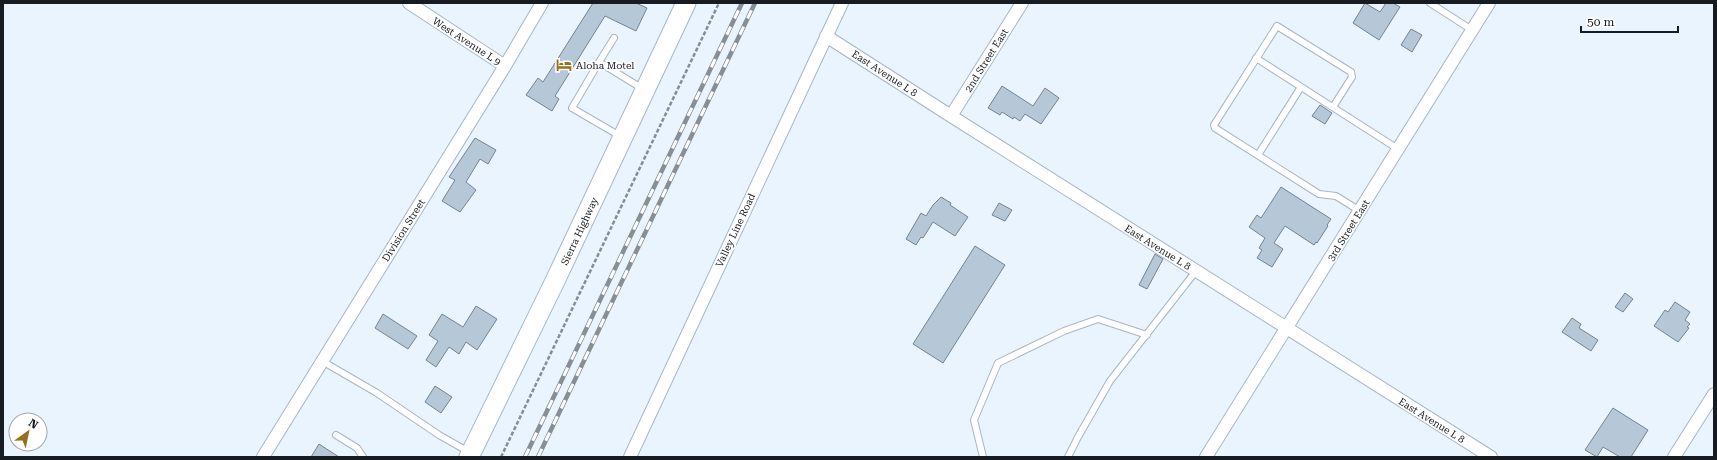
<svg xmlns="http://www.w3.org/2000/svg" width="1717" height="460" viewBox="0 0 1717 460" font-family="'Roboto Serif',serif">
  <rect width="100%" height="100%" fill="#eaf4fe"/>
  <path fill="#b6c7d8" stroke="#748392" d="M593 3H636L647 8 636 31 605 16 555 96 559 99 552 111 526 95 538 78 543 82Z
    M1365 3 1380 12 1386 3H1393L1400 7 1379 40 1353 23Z
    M1411 29 1422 35 1412 52 1401 45Z
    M1002 86 1033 106 1045 88 1059 98 1041 124 1025 114 1020 121 1014 117 1013 119 1002 112 1000 115 988 108Z
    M1320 105 1332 113 1325 124 1312 116Z
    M475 138 496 150 488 164 480 159 466 182 476 190 460 212 442 201 455 180 449 177Z
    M1281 187 1331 219 1327 225 1328 226 1317 243 1316 242 1314 245 1285 226 1274 243 1283 249 1272 267 1257 258 1262 250 1259 248 1265 238 1249 227 1257 215 1261 218Z
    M941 197 951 203 950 205 968 217 955 236 933 222 923 238 921 237 916 245 906 239 921 213 926 216 933 205Z
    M999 203 1012 210 1005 221 992 215Z
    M975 246 1005 265 943 363 913 344Z
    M1155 254 1163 259 1147 289 1139 285Z
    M1625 293 1633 299 1623 312 1615 307Z
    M1675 302 1690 312 1685 320 1690 324 1687 327 1689 328 1678 342 1654 326 1665 310 1668 312Z
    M476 306 497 319 477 350 466 342 459 354 449 347 436 367 426 360 438 341 429 335 442 314 463 327Z
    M383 314 417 336 408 349 375 328Z
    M1572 318 1581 324 1579 328 1598 340 1591 351 1562 332Z
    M435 386 452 397 441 413 425 402Z
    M1613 408 1648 430 1631 457H1620L1603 447 1597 457 1585 450Z
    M319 444 339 457H311Z"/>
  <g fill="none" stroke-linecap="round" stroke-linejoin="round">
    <defs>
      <path id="lane" d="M1430 3 1472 30
        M1256 58 1398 149
        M599 62 614 38
        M1333 107 1352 77 1351 72 1277 26 1214 125 1215 128 1319 194 1336 196 1360 211
        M620 136 572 108 599 62 643 89
        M1258 155 1301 87
        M322 361 377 393 439 435 469 452
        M336 435 357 448 363 457
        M983 457 974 420 998 363 1064 331 1098 319 1147 335
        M1068 457 1078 437 1110 381 1196 271"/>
      <path id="street" d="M409 3 505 66
        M826 36 951 116 1491 457
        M951 116 1022 3
        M263 457 505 66 542 3
        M630 457 842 3
        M1206 457 1489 3
        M1674 457 1714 394"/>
      <path id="primary" d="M469 457 555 281 686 3"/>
    </defs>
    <use href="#lane" stroke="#a6b6c7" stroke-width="8"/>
    <use href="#street" stroke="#a6b6c7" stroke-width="14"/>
    <use href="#primary" stroke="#a6b6c7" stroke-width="21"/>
    <path stroke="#858d95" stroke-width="2.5" stroke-dasharray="4 2" stroke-linecap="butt" d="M501 457 719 3"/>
    <use href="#lane" stroke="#fff" stroke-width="6"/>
    <use href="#street" stroke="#fff" stroke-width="12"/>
    <use href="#primary" stroke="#fff" stroke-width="19"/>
    <defs>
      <path id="rail" d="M525 457 742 3
        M538 457 755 3"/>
    </defs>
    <use href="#rail" stroke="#868e96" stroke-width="4.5"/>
    <use href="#rail" stroke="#fff" stroke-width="3" stroke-dasharray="9" stroke-linecap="butt"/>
  </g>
  <defs>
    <symbol id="hotel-bare" viewBox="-9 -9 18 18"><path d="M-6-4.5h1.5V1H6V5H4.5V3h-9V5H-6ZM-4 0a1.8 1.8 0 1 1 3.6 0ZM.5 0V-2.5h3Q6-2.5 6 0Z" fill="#986f1b" stroke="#fff" stroke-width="2.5" paint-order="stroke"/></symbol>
  </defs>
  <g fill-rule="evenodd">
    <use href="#hotel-bare" x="553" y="54" width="22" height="22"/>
  </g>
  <g text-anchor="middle" stroke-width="3.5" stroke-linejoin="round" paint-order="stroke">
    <g font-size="10" fill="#161c22" stroke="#fff">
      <text transform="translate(467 41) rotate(33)" y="4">West Avenue L 9</text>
      <text transform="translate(986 60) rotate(-58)" y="4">2nd Street East</text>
      <text transform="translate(885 73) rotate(33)" y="4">East Avenue L 8</text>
      <text transform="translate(403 230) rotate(-58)" y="4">Division Street</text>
      <text transform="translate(735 230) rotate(-65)" y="4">Valley Line Road</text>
      <text transform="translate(1348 230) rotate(-58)" y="4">3rd Street East</text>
      <text transform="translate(579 231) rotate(-65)" y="4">Sierra Highway</text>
      <text transform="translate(1158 247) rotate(32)" y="4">East Avenue L 8</text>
      <text transform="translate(1432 420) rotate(32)" y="4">East Avenue L 8</text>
    </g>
    <g font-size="10" fill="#161c22" stroke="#fff" text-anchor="start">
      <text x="576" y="69">Aloha Motel</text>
    </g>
  </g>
  <rect width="1717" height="460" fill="none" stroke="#161c22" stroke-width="8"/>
  <g transform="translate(28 432) rotate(33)"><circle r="19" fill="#ffffff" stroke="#a2a4a7"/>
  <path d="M0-3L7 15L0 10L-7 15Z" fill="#986f1b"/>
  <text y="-6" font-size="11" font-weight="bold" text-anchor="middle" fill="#161c22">N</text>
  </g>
  <path d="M1581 26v6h97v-6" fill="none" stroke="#161c22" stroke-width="2"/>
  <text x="1587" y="26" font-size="12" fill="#161c22" stroke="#ffffff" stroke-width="3" paint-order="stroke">50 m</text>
</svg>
